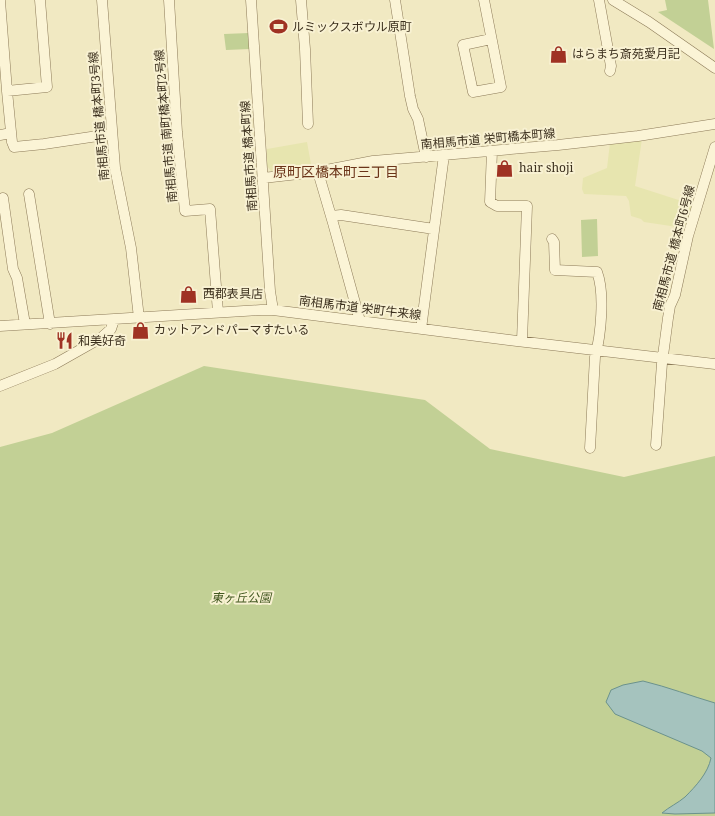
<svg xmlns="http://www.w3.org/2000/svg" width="715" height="816" viewBox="0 0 715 816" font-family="'Noto Serif','Noto Sans JP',serif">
  <rect width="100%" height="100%" fill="#f1e9c2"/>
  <path fill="#e7e5af" d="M642 139 635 186 691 204 692 208 688 225 684 228 644 222 641 219 631 216 629 201 626 196 584 194 582 189 583 178 607 168 610 143Z
    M307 142 311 164 304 169 271 171 267 166V149Z"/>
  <path fill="#c2d095" d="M665 0H708L714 49 658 12 667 10Z
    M249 33 250 49 226 50 224 34Z
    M597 219 598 256 582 257 581 220Z
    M204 366 425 400 490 449 624 477 715 456V816H0V447L52 433Z"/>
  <path fill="#a5c3be" stroke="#6b928d" d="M643 681C668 687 691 696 715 703V813L675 814 662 813C669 807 678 803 685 797 696 786 708 773 711 758L702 751 615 714 606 702 611 690 623 685Z"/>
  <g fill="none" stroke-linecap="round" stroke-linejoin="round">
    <defs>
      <path id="minor" d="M102 0 115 168 131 248 139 318
        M169 0 177 132 185 211 210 209 218 312
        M251 0 270 291 273 310
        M301 0 305 49 308 124
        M395 0 410 96 413 109 418 119 426 157
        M484 0 501 87 473 92 463 45 491 39
        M599 0 611 66 610 71
        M613 0 649 22 715 68
        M0 1 7 91 12 142 14 147 44 144 111 134
        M7 91 47 87 40 0
        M0 135 11 133
        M492 151 490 202 497 206H527L522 341
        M318 172 333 223 360 321
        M263 178 316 172 373 161 558 145 638 136 715 124
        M29 194 50 324
        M3 198 13 269 17 278 25 324
        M331 216 341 215 434 229
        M552 239 554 242 555 270 597 272C605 293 601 335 595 357L590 448
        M0 326 261 310H273L517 341 715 364
        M421 329 444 155
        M0 386 55 364 101 338 111 329 114 320
        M656 445 662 363 668 318 670 306 675 295 688 236 715 147"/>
    </defs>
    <use href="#minor" stroke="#8c7a58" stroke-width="11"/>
    <use href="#minor" stroke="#fbf4d6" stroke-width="10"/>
  </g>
  <defs>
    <symbol id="stadium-bare" viewBox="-9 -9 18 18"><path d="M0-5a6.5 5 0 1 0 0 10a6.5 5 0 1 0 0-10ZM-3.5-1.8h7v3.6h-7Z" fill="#9f3223" stroke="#f8f1d2" stroke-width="2.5" paint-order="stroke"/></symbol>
    <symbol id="shop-bare" viewBox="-9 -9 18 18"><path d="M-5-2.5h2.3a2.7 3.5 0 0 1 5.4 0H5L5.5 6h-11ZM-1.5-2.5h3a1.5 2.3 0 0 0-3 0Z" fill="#9f3223" stroke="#f8f1d2" stroke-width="2.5" paint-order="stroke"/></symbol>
    <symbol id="restaurant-bare" viewBox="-9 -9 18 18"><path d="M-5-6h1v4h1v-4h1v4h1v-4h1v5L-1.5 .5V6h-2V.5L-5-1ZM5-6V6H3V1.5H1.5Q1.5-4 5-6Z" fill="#9f3223" stroke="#f8f1d2" stroke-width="2.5" paint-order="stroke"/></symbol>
  </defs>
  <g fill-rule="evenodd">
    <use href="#stadium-bare" x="266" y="14" width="25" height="25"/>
    <use href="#shop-bare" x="546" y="42" width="25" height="25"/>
    <use href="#shop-bare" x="492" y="156" width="25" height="25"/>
    <use href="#shop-bare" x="176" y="282" width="25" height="25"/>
    <use href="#shop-bare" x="128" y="318" width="25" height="25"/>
    <use href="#restaurant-bare" x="52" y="328" width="25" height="25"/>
  </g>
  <g text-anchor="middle" stroke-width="4" stroke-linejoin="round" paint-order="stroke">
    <g font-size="12" fill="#3b2f1d" stroke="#f8f1d2" text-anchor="start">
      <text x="292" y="31">ルミックスボウル原町</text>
      <text x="572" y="58">はらまち斎苑愛月記</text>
      <text x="519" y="172">hair shoji</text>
      <text x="203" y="298">西郡表具店</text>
      <text x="154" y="334">カットアンドパーマすたいる</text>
      <text x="78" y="345">和美好奇</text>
    </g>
    <g font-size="12" fill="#3b2f1d" stroke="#f8f1d2">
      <text transform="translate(99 116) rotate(-95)" y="4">南相馬市道 橋本町3号線</text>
      <text transform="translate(166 126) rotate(-95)" y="4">南相馬市道 南町橋本町2号線</text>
      <text transform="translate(488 139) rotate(-5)" y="4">南相馬市道 栄町橋本町線</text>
      <text transform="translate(249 156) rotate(-94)" y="4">南相馬市道 橋本町線</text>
      <text transform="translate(674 248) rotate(-75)" y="4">南相馬市道 橋本町6号線</text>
      <text transform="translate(360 308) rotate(7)" y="4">南相馬市道 栄町牛来線</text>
    </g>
    <g font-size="12" font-style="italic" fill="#445922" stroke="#f8f1d2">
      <text x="241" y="602">東ヶ丘公園</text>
    </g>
    <g font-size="14" fill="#6b3419" stroke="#f8f1d2">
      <text x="336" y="177">原町区橋本町三丁目</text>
    </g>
  </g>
</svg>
